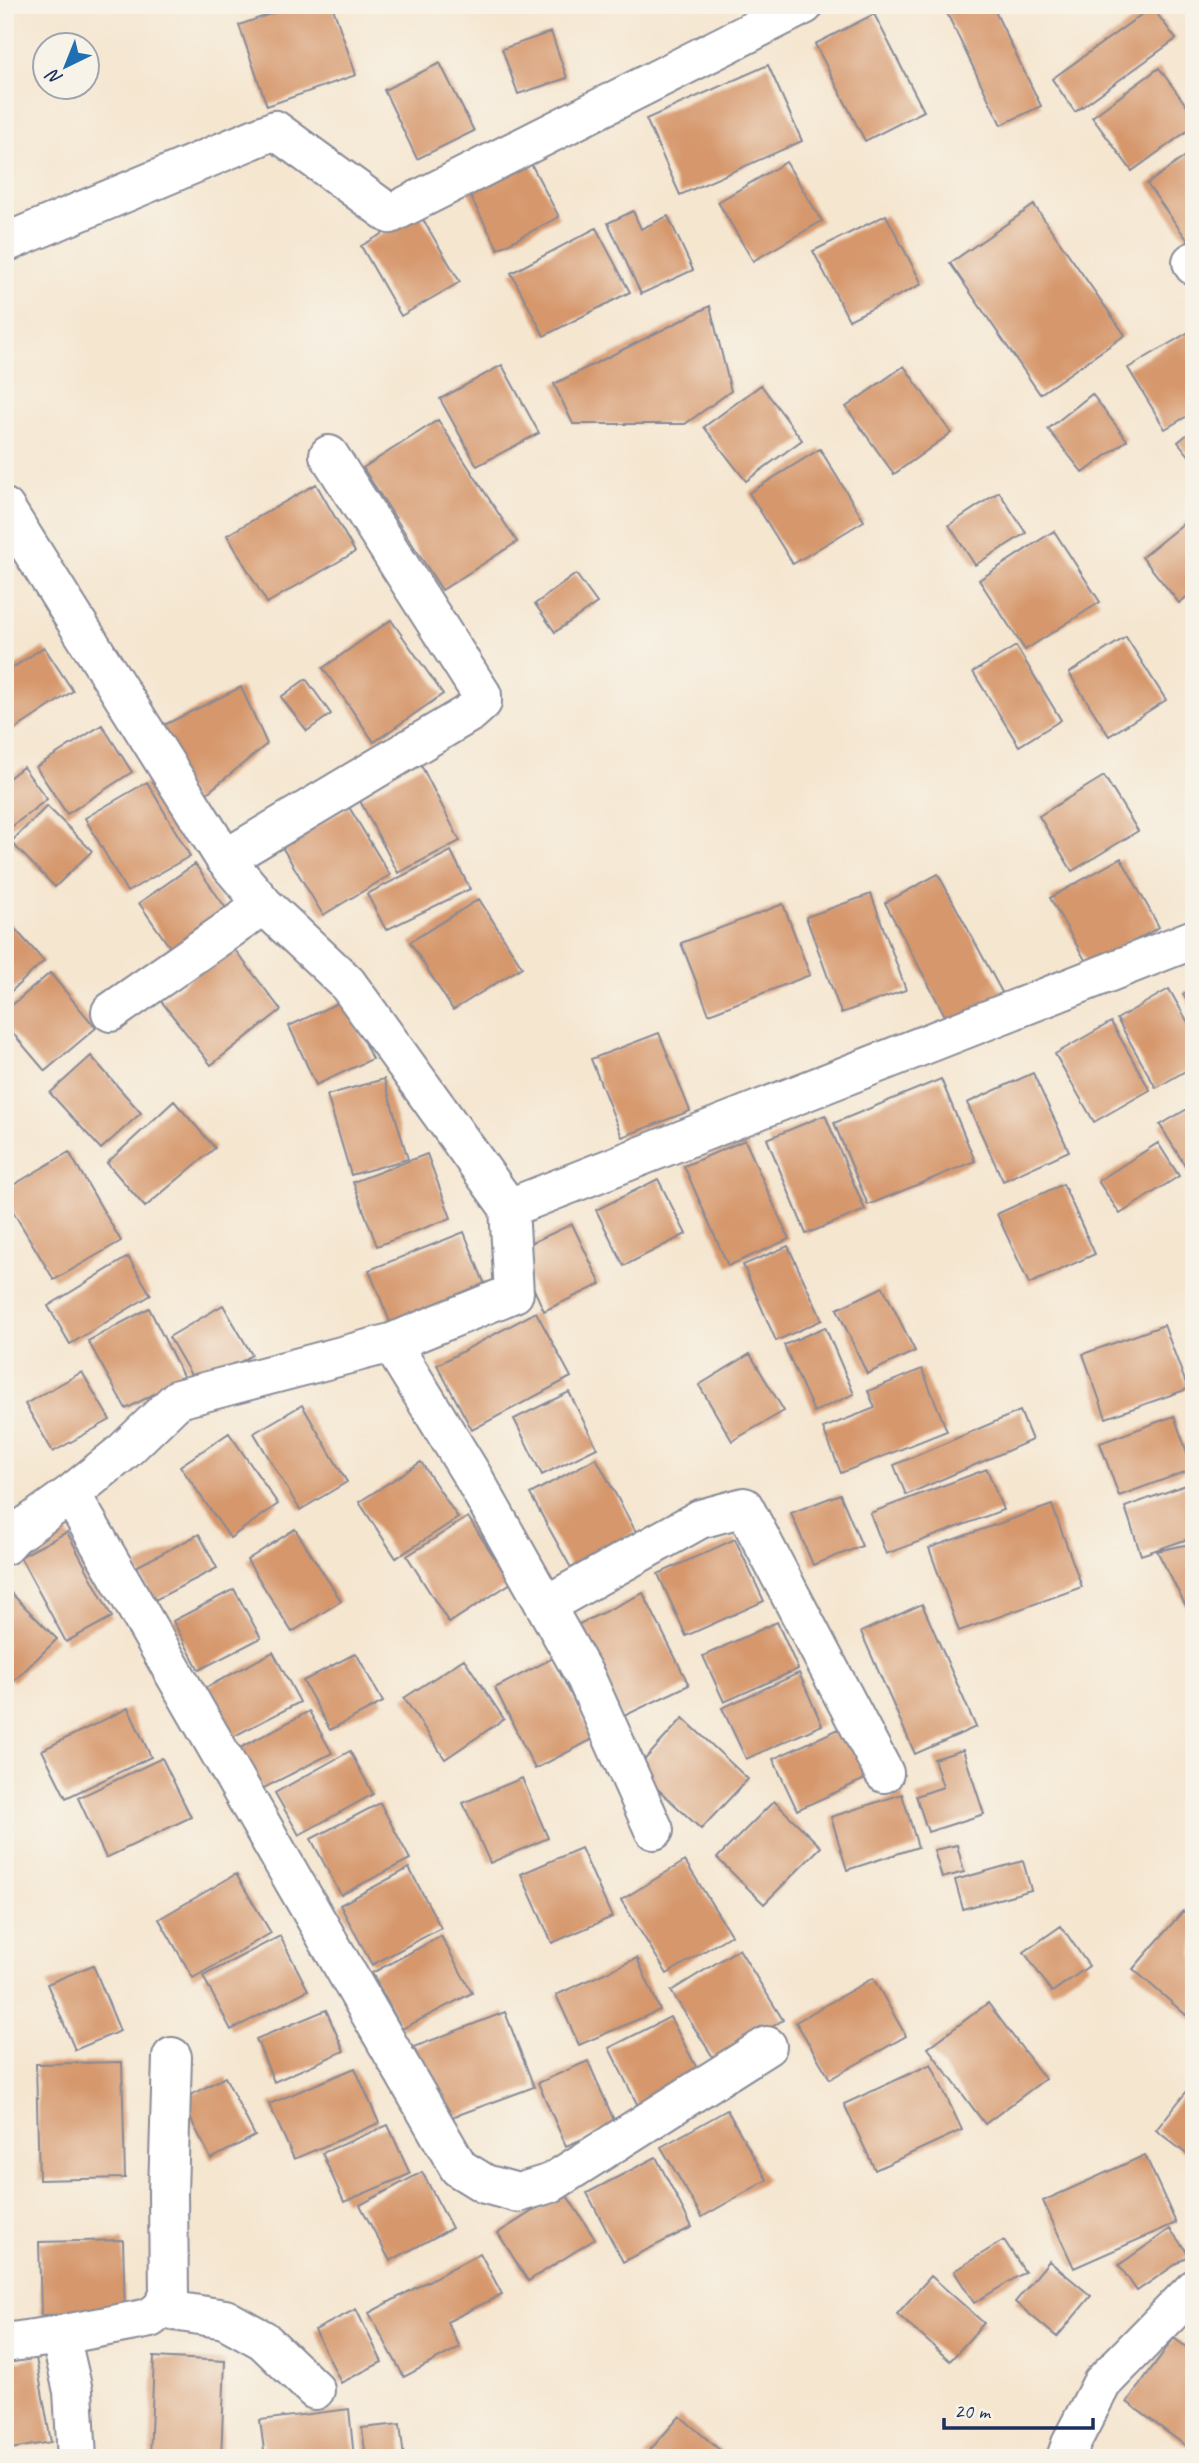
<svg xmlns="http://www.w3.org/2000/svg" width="1199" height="2463" viewBox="0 0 1199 2463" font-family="Caveat,sans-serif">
  <rect width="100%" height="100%" fill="#f7f3e8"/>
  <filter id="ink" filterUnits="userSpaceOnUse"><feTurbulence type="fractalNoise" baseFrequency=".0143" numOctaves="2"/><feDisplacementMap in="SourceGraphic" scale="14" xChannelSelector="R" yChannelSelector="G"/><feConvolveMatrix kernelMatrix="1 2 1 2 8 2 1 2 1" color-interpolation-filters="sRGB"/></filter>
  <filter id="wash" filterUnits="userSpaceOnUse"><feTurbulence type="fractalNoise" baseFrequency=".00686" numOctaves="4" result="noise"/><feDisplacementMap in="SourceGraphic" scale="28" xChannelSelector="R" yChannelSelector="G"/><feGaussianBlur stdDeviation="1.57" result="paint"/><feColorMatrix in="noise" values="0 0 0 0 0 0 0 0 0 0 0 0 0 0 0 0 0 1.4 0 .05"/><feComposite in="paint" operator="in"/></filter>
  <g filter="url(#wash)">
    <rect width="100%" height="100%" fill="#f5e6d0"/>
    <g id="blocks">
      <path fill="#d6976c" d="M296 5H332L356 75 267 106 239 25Z
        M943 5H992L1041 106 1001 125Z
        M1152 7 1176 39 1075 112 1052 79Z
        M874 14 924 111 865 141 815 44Z
        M551 32 567 78 518 94 502 49Z
        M440 63 474 131 417 159 384 90Z
        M768 65 802 141 680 195 646 119Z
        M1159 68 1194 116V126L1132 171 1092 117Z
        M1194 150V249L1147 184Z
        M528 158 559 217 498 249 467 190Z
        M786 162 822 221 753 261 718 202Z
        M1034 205 1125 335 1040 394 950 263Z
        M633 211 641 229 668 216 693 270 641 294 608 223Z
        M419 213 460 282 401 316 361 246Z
        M886 215 922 284 849 320 813 251Z
        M596 228 630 292 544 336 511 273Z
        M710 306 731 391 685 424H573L554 384Z
        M1194 329V412L1165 429 1128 368Z
        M502 365 539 433 477 466 440 399Z
        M904 366 951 433 894 474 846 407Z
        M761 385 802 440 746 481 704 427Z
        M1092 394 1127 440 1083 473 1048 429Z
        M438 420 517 542 442 590 363 468Z
        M1194 429V462L1178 442Z
        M820 449 864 521 793 564 749 493Z
        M316 484 355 552 267 603 227 535Z
        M999 492 1026 533 975 565 949 525Z
        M1194 515V591L1179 603 1142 557Z
        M1054 531 1100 602 1025 650 979 580Z
        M576 574 597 603 555 632 535 604Z
        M391 620 443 694 374 742 323 668Z
        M1126 637 1166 700 1109 736 1069 673Z
        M1016 646 1061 720 1019 746 973 672Z
        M44 647 73 691 5 736V673Z
        M306 679 331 714 307 731 281 697Z
        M241 687 267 744 195 803 152 731Z
        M102 725 132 772 67 814 36 767Z
        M421 765 460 841 398 873 359 799Z
        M23 767 47 799 5 832V781Z
        M1104 776 1138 831 1072 871 1039 816Z
        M147 782 190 856 127 892 85 818Z
        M47 806 92 851 55 887 11 842Z
        M349 807 390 875 323 915 282 847Z
        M451 851 470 889 386 930 367 894Z
        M1121 858 1159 927 1089 967 1050 898Z
        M195 864 230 914 174 953 139 903Z
        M938 874 1004 996 950 1025 885 903Z
        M871 894 906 990 841 1013 806 917Z
        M479 899 522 967 453 1010 410 942Z
        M783 904 810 975 709 1014 681 943Z
        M5 918 44 961 5 997Z
        M232 946 281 1010 211 1065 161 1001Z
        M50 973 96 1028 45 1071 5 1024V1011Z
        M1194 987V1013L1183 994Z
        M1169 989 1194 1033V1066L1156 1088 1117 1019Z
        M344 1000 372 1059 316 1085 289 1026Z
        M1111 1022 1150 1090 1094 1122 1055 1054Z
        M659 1033 690 1111 622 1137 591 1059Z
        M91 1056 141 1113 101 1149 50 1093Z
        M1033 1073 1069 1151 1003 1181 967 1103Z
        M384 1079 408 1159 351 1175 327 1095Z
        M941 1079 975 1161 868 1205 834 1123Z
        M174 1101 215 1148 145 1207 107 1163Z
        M1194 1105V1180L1160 1125Z
        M825 1115 865 1210 806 1234 767 1139Z
        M745 1140 789 1239 728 1266 684 1166Z
        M1158 1143 1179 1176 1120 1214 1098 1181Z
        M69 1152 121 1241 54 1280 5 1198V1190Z
        M427 1154 451 1218 377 1246 353 1182Z
        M658 1179 686 1234 624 1266 596 1210Z
        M1063 1184 1095 1254 1029 1284 997 1214Z
        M572 1224 601 1284 544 1311 516 1250Z
        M464 1232 487 1290 392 1327 369 1270Z
        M788 1246 822 1320 776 1341 743 1265Z
        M128 1257 151 1295 70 1344 48 1306Z
        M883 1287 915 1351 867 1374 837 1309Z
        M223 1305 252 1355 198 1387 169 1337Z
        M149 1308 184 1378 126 1409 88 1341Z
        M536 1312 571 1377 472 1430 437 1365Z
        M1164 1325 1188 1389 1106 1418 1083 1354Z
        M825 1327 854 1394 814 1412 784 1345Z
        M750 1354 784 1411 732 1441 699 1385Z
        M922 1369 947 1431 841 1473 823 1428 875 1408 868 1391Z
        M82 1372 110 1420 53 1452 25 1404Z
        M569 1392 597 1448 542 1475 514 1419Z
        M302 1405 347 1482 300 1510 254 1433Z
        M1020 1411 1032 1440 906 1495 894 1465Z
        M1174 1416 1193 1469 1119 1496 1100 1443Z
        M229 1433 278 1504 230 1538 180 1466Z
        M596 1458 636 1532 571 1568 530 1494Z
        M421 1462 458 1518 396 1558 359 1502Z
        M987 1469 1003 1510 886 1554 870 1513Z
        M1194 1482V1537L1141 1555 1125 1507Z
        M840 1494 862 1546 813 1565 791 1513Z
        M1052 1505 1082 1587 959 1631 929 1548Z
        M468 1517 511 1583 449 1623 407 1556Z
        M295 1529 341 1601 292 1632 247 1560Z
        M67 1532 112 1617 66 1642 20 1557Z
        M199 1534 217 1568 155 1600 136 1567Z
        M735 1539 764 1601 686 1636 658 1574Z
        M1194 1543V1608L1188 1610 1157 1551Z
        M5 1587 57 1639 13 1682 5 1674Z
        M234 1589 261 1638 199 1670 173 1621Z
        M643 1593 689 1685 620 1718 575 1626Z
        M922 1604 976 1727 915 1754 861 1632Z
        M777 1622 798 1669 724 1702 703 1656Z
        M273 1652 300 1702 221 1743 194 1694Z
        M356 1653 383 1702 330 1730 303 1681Z
        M553 1658 593 1739 535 1769 495 1688Z
        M464 1659 504 1719 445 1759 404 1698Z
        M799 1673 822 1725 746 1759 722 1708Z
        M128 1708 151 1757 66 1798 42 1750Z
        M309 1711 332 1753 262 1789 240 1748Z
        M683 1718 748 1779 701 1829 636 1769Z
        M843 1727 867 1778 797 1810 773 1759Z
        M963 1750 984 1814 928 1832 916 1796 943 1787 934 1759Z
        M350 1751 373 1794 299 1835 275 1793Z
        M162 1758 191 1817 106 1858 78 1798Z
        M522 1778 548 1838 490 1863 463 1803Z
        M902 1794 918 1847 847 1870 831 1817Z
        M774 1801 821 1847 764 1904 717 1858Z
        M380 1803 410 1859 341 1895 311 1839Z
        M957 1845 964 1872 942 1878 934 1850Z
        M581 1848 612 1917 552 1943 521 1874Z
        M685 1861 731 1935 667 1974 621 1900Z
        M1023 1861 1031 1890 963 1909 955 1880Z
        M409 1868 441 1928 372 1965 340 1905Z
        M236 1874 271 1933 193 1978 159 1919Z
        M1183 1911 1194 1920V2022L1133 1969Z
        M1061 1926 1089 1966 1052 1992 1024 1952Z
        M280 1936 308 1990 231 2030 203 1976Z
        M441 1936 472 1993 402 2029 372 1973Z
        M739 1949 783 2020 716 2062 671 1991Z
        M637 1958 660 2010 579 2045 556 1995Z
        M93 1965 120 2031 75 2050 47 1984Z
        M873 1978 906 2036 830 2079 796 2022Z
        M988 2003 1045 2079 985 2124 928 2048Z
        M326 2010 344 2051 274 2082 256 2039Z
        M505 2012 534 2087 442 2121 414 2047Z
        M670 2017 702 2078 640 2110 609 2048Z
        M588 2061 616 2125 566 2146 538 2083Z
        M122 2062 125 2178 39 2180 36 2064Z
        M931 2064 962 2130 875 2170 844 2104Z
        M355 2068 379 2123 294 2159 269 2104Z
        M225 2077 255 2136 211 2159 181 2100Z
        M1194 2082V2160L1156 2130Z
        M727 2110 767 2180 702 2217 661 2147Z
        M388 2125 410 2174 344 2202 322 2153Z
        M1145 2155 1176 2223 1074 2268 1043 2201Z
        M656 2157 692 2227 623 2262 587 2193Z
        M422 2172 452 2228 390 2261 360 2205Z
        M564 2191 595 2239 528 2281 498 2233Z
        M1170 2229 1189 2255 1137 2291 1119 2265Z
        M123 2240 125 2314 41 2315 39 2242Z
        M1004 2240 1025 2272 974 2303 954 2271Z
        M480 2253 502 2294 447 2322 460 2347 404 2377 369 2313Z
        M1049 2261 1091 2296 1057 2337 1015 2302Z
        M931 2276 984 2323 950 2361 897 2314Z
        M356 2309 382 2362 341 2383 315 2330Z
        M1174 2338 1194 2353V2435L1186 2446 1127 2402Z
        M154 2357 225 2361 221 2458H150Z
        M36 2358 51 2442 5 2450V2363Z
        M349 2409 354 2458H265L260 2420Z
        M680 2416 729 2458H643Z
        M400 2424 404 2458H366L362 2428Z"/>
    </g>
  </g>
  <g filter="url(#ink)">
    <use href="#blocks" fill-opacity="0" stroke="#888a97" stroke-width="2"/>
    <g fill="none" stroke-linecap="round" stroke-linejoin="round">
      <defs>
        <path id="minor" d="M5 243 275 130 390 214 804 5
          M1192 262 1194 266
          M5 508 225 859 264 905 347 983 509 1208 514 1293 391 1343 178 1399 123 1452 71 1494 14 1535 5 1545
          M225 859 471 712 482 702V695L329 455
          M111 1012 264 905
          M509 1208 1194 939
          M391 1343 473 1477 586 1678 654 1830
          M71 1494 459 2168 485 2184 518 2193 551 2183 767 2046
          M546 1605 700 1519 744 1507 884 1773
          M161 2309 225 2319 263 2340 315 2390
          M60 2335 150 2318 161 2309 169 2296 168 2193 172 2057
          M5 2343 60 2335 73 2391 77 2458
          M1066 2458 1072 2441 1102 2383 1194 2289"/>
      </defs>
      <use href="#minor" stroke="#888a97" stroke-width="42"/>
      <use href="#minor" stroke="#fff" stroke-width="38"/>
    </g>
  </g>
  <rect width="1199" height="2463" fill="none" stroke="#f7f3e8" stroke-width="28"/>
  <g transform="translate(66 66) rotate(223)"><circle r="33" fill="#f7f3e8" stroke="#9fa5b1" stroke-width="2"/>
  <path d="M0-5L12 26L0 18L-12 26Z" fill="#1f6fb2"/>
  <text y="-10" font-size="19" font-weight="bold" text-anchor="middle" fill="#1b2f5e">N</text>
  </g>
  <path d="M944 2418v10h149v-10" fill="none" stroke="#1b2f5e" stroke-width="3.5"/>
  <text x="954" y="2418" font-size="21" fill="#1b2f5e" stroke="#f7f3e8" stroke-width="5" paint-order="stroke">20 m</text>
</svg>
